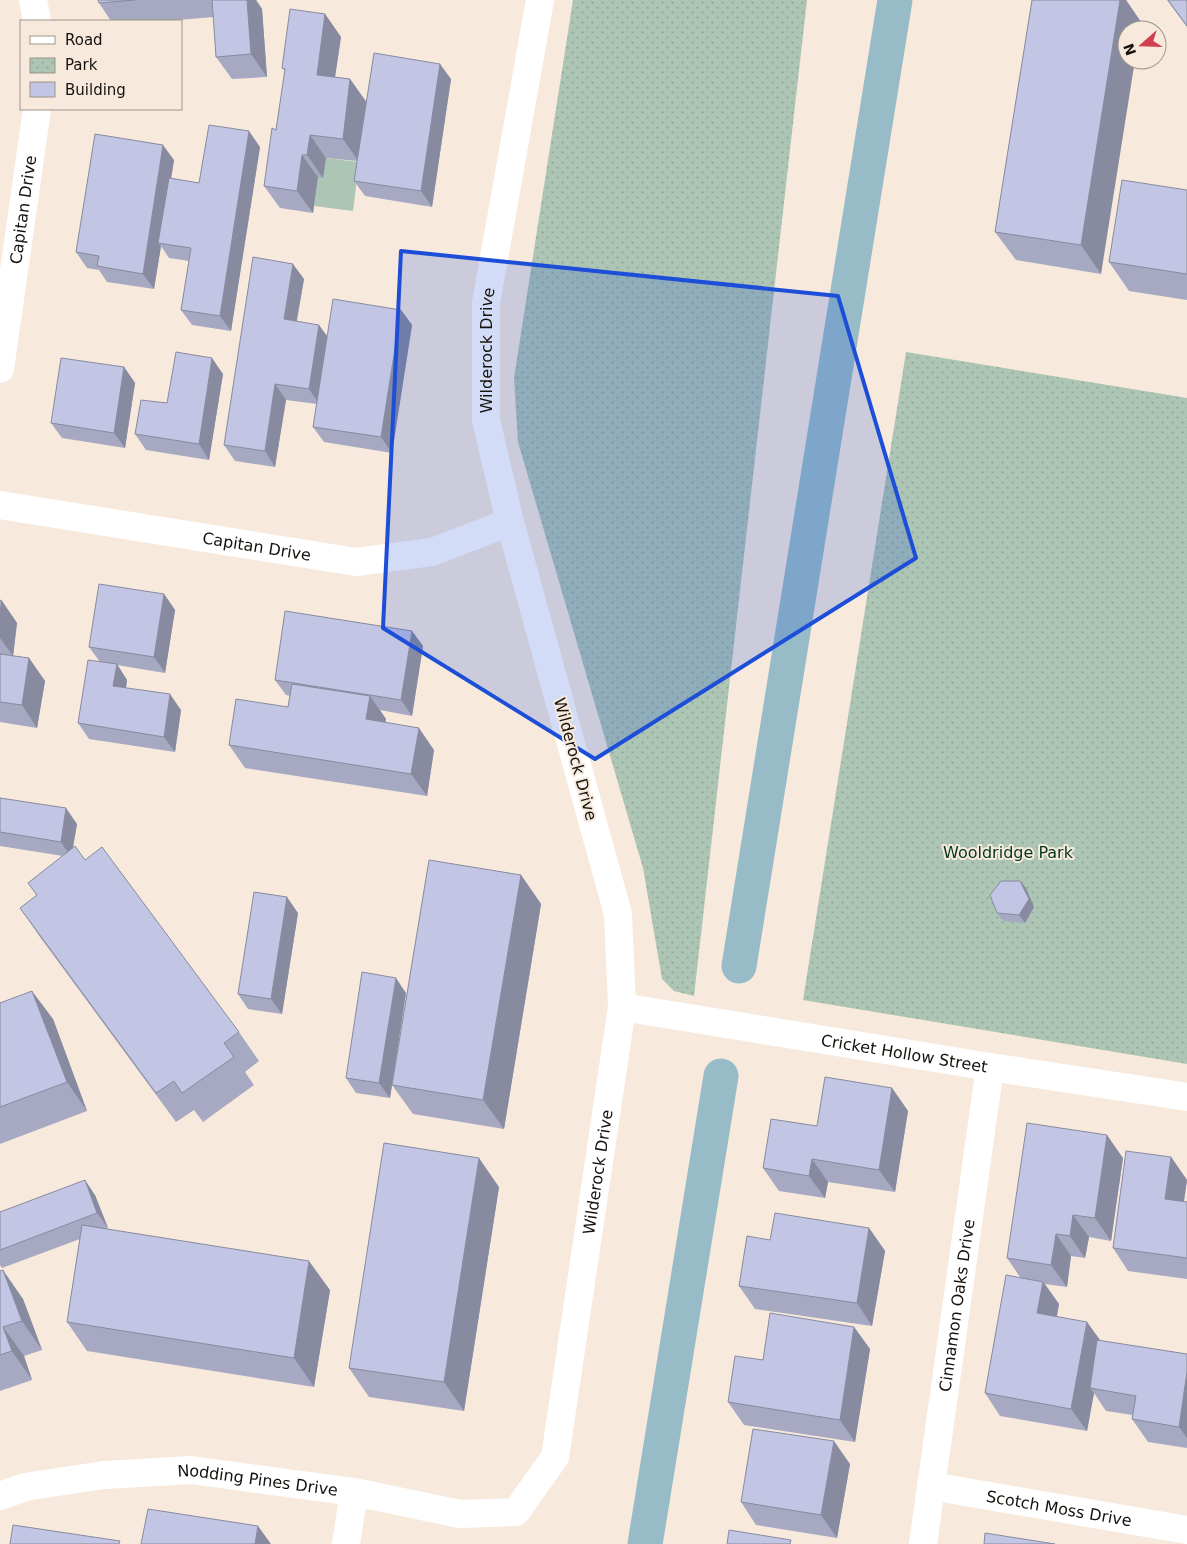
<svg xmlns="http://www.w3.org/2000/svg" width="1187" height="1544" viewBox="0 0 1187 1544" font-family="'DejaVu Sans',sans-serif">
  <defs>
    <pattern id="park-dots" width="8" height="8" patternUnits="userSpaceOnUse" patternTransform="scale(1.25)"><rect width="8" height="8" fill="#adc5b5"/><path d="M2 2h.1M6 6h.1" fill="none" stroke="#94a89a" stroke-width="1.8" stroke-linecap="round"/></pattern>
  </defs>
  <rect width="100%" height="100%" fill="#f7eadd"/>
  <path fill="#adc5b5" d="M325 158 359 162 353 211 314 206 318 177H323Z"/>
  <path fill="url(#park-dots)" d="M573 0H807L694 996 674 991 662 979 643 868 518 442 514 378Z
    M906 352 1187 398V1064L803 1000Z"/>
  <g fill="none" stroke-linecap="round" stroke-linejoin="round">
    <path stroke="#97bbc7" stroke-width="35" d="M739 966 895 0
      M645 1544 721 1076"/>
    <g stroke="#fff" stroke-width="28">
      <path d="M33 0 37 21"/>
      <path id="s1" d="M0 369 37 109"/>
      <path id="s2" d="M0 505 356 562 432 552 510 522"/>
      <path id="s3" d="M622 1007 990 1067 1187 1097"/>
      <path id="s4" d="M931 1486 1187 1530"/>
      <path id="s5" d="M0 1496 25 1487 104 1475 191 1470 354 1492 460 1514 516 1512 555 1457 622 1007 618 914 510 522 486 420V303L540 0"/>
      <path d="M346 1544 354 1492"/>
      <path id="s6" d="M923 1544 990 1067"/>
    </g>
  </g>
  <path fill="#a7a9c3" d="M98 0H256L262 9 267 77 232 79 216 57 214 17 166 21H111L99 3Z
    M1032 0H1126L1141 22 1140 30H1127L1101 274 1016 260 995 232Z
    M1167 0H1187V27Z
    M325 14 341 37 335 77 350 79 366 101 451 79 432 207 365 196 354 181 357 161 326 158 323 178 318 177 313 213 280 208 264 186 276 130 285 71 282 68Z
    M260 147 231 331 192 325 181 310 189 261 169 258 161 246 154 289 107 282 99 270 87 268 76 252 174 160 171 178 199 183Z
    M1187 190V300L1129 291 1109 262Z
    M304 279 297 321 327 336 401 310 412 325 392 453 324 442 313 427 317 404 286 400 275 467 235 461 224 445Z
    M124 367 135 383 125 448 62 438 51 423Z
    M223 374 209 460 146 450 135 434 167 403Z
    M164 594 175 610 165 673 117 665 127 680 126 688 181 710 175 752 89 739 78 723 100 662 89 647Z
    M0 600 2 601 17 623 13 656 29 658 45 681 37 728 0 722Z
    M412 631 423 646 412 716 380 710 386 719 385 722 434 750 427 796 245 768 229 745 288 707 290 696 286 695 275 680Z
    M0 798 77 824 73 848 85 860 239 1032 259 1061 245 1072 254 1085 203 1122 194 1110 176 1122 40 937 20 908 37 896 28 883 63 856 0 846Z
    M521 875 541 904 504 1129 413 1114 392 1085Z
    M1026 888 1034 907 1025 923 1003 921 997 913Z
    M298 913 282 1014 248 1009 238 994Z
    M406 993 390 1098 356 1093 346 1078Z
    M0 1003 53 1019 87 1111 0 1144Z
    M892 1088 908 1111 895 1192 828 1182 825 1198 779 1191 763 1168 817 1126Z
    M1171 1157 1187 1180 1184 1201 1187 1202V1279L1128 1271 1113 1248Z
    M1123 1158 1111 1241 1089 1237 1085 1258 1071 1256 1067 1287 1045 1284 1059 1304 1057 1316 1100 1341 1187 1354V1448L1148 1442 1132 1419 1133 1415 1106 1411 1094 1393 1087 1431 1000 1416 985 1393 1020 1277 1007 1258Z
    M499 1187 464 1411 369 1397 349 1368Z
    M95 1195 108 1228 106 1229 330 1290 314 1387 87 1351 67 1322 80 1239 2 1268 0 1265V1212Z
    M869 1228 885 1251 872 1326 755 1309 739 1286 770 1240Z
    M0 1271 23 1299 42 1350 24 1356 32 1380 0 1391Z
    M854 1327 870 1349 855 1442 744 1425 728 1402 763 1360Z
    M850 1464 837 1538 756 1525 741 1502Z"/>
  <path fill="#888a9f" d="M247 0H256L262 9 267 77 251 54Z
    M1120 0H1126L1141 22 1140 30H1127V60H1135L1101 274 1081 245Z
    M325 14 341 37 332 97 317 75Z
    M440 64 451 79 432 207 421 191Z
    M350 79 366 102 359 162 343 139Z
    M249 131 260 147 231 331 220 316Z
    M310 135 326 158 323 178 307 155Z
    M163 145 174 160 161 243H158L161 246 154 289 143 274Z
    M302 155 318 177 313 213 297 191Z
    M293 264 304 279 294 334 284 319Z
    M401 310 412 325 392 453 381 437Z
    M319 325 330 340 320 405 309 389Z
    M212 358 223 374 209 460 199 444Z
    M124 367 135 383 125 448 114 433Z
    M275 384 286 400 275 467 265 451Z
    M164 594 175 610 165 673 154 657Z
    M2 601 17 623 13 656 0 638V612Z
    M412 631 423 646 412 716 401 700Z
    M29 658 45 681 37 728 22 705Z
    M117 664 127 680 124 701 113 686Z
    M170 694 181 710 175 752 164 737Z
    M370 696 386 719 382 742 366 719Z
    M419 728 434 750 427 796 411 774Z
    M66 808 77 824 71 857 61 842Z
    M521 875 541 904 504 1129 483 1100Z
    M1020 881 1026 888 1034 907 1025 923 1019 915Z
    M287 897 298 913 282 1014 271 999Z
    M396 978 406 993 390 1098 379 1083Z
    M32 991 53 1019 87 1111 67 1082Z
    M892 1088 908 1111 895 1192 879 1170Z
    M1107 1135 1123 1158 1111 1241 1095 1218Z
    M1171 1157 1187 1180 1181 1221 1165 1199Z
    M479 1158 499 1187 464 1411 444 1382Z
    M812 1159 828 1182 825 1198 809 1176Z
    M85 1180 95 1195 108 1228 97 1213Z
    M1073 1215 1089 1237 1085 1258 1070 1236Z
    M869 1228 885 1251 872 1326 857 1303Z
    M1056 1234 1071 1256 1067 1287 1051 1265Z
    M309 1261 330 1290 314 1387 294 1358Z
    M3 1270 23 1299 42 1350 22 1321Z
    M1043 1282 1059 1304 1053 1335 1037 1313Z
    M1087 1322 1103 1344 1090 1388 1094 1393 1087 1431 1071 1409Z
    M3 1327 24 1356 32 1380 12 1351Z
    M854 1327 870 1349 855 1442 840 1420Z
    M1187 1372V1438L1179 1427Z
    M834 1441 850 1464 837 1538 821 1515Z
    M258 1526 271 1544H255Z"/>
  <path fill="#c2c5e3" stroke="#888a9f" d="M98 0H135L99 3Z
    M212 0H247L251 54 216 57Z
    M1032 0H1120L1081 245 995 232Z
    M1168 0H1187V26Z
    M290 9 325 14 317 75 350 79 343 139 310 135 307 155H302L297 191 264 186 272 128 276 130 285 69 282 68Z
    M374 53 440 64 421 191 354 181Z
    M209 125 249 131 220 316 181 310 191 248 158 243 169 178 199 183Z
    M95 134 163 145 143 274 97 266 99 256 76 252Z
    M1122 180 1187 190V274L1109 262Z
    M253 257 293 264 284 319 319 325 309 389 275 384 265 451 224 445Z
    M333 299 401 310 381 437 313 427Z
    M176 352 212 358 199 444 135 434 141 400 167 403Z
    M61 358 124 367 114 433 51 423Z
    M99 584 164 594 154 657 89 647Z
    M0 600 2 601 0 612Z
    M285 611 412 631 401 700 275 680Z
    M0 654 29 658 22 705 0 702Z
    M88 660 117 664 113 686 170 694 164 737 78 723Z
    M292 684 370 696 366 719 419 728 411 774 229 745 236 699 288 707Z
    M0 798 66 808 61 842 0 832Z
    M75 846 85 860 102 847 239 1032 224 1043 234 1057 182 1093 174 1081 156 1093 20 908 37 895 28 883Z
    M429 860 521 875 483 1100 392 1085Z
    M1001 881H1020L1029 899 1019 915 997 913 990 895Z
    M254 892 287 897 271 999 238 994Z
    M362 972 396 978 379 1083 346 1078Z
    M32 991 67 1082 0 1107V1003Z
    M825 1077 892 1088 879 1170 812 1159 809 1176 763 1168 771 1119 817 1126Z
    M1027 1123 1107 1135 1095 1218 1073 1215 1070 1236 1056 1234 1051 1265 1007 1258Z
    M384 1143 479 1158 444 1382 349 1368Z
    M1126 1151 1171 1157 1165 1199 1187 1202V1258L1113 1248Z
    M85 1180 97 1213 0 1250V1212Z
    M775 1213 869 1228 857 1303 739 1286 747 1236 770 1240Z
    M82 1225 309 1261 294 1358 67 1322Z
    M3 1270 22 1321 3 1327 12 1351 0 1355V1271Z
    M1006 1275 1043 1282 1037 1313 1087 1322 1071 1409 985 1393Z
    M770 1313 854 1327 840 1420 728 1402 735 1356 763 1360Z
    M1097 1340 1187 1354V1372L1179 1427 1132 1419 1136 1396 1090 1388Z
    M753 1429 834 1441 821 1515 741 1502Z
    M148 1509 258 1526 255 1544H141Z
    M13 1525 120 1541 119 1544H10Z
    M729 1530 791 1540 790 1544H727Z
    M985 1533 1055 1544H984Z"/>
  <path fill="#1d4ed8" fill-opacity="0.2" stroke="#1d4ed8" stroke-width="4" stroke-linejoin="round" d="M401 251 838 296 916 558 595 759 383 628Z"/>
  <g text-anchor="middle" stroke-width="4" stroke-linejoin="round" paint-order="stroke">
    <g font-size="16" fill="#16120d" stroke="#f7eadd">
      <text dy="6" stroke="none"><textPath href="#s1" startOffset="161">Capitan Drive</textPath></text>
      <text dy="6" stroke="none"><textPath href="#s5" startOffset="1719">Wilderock Drive</textPath></text>
      <text dy="6" stroke="none"><textPath href="#s2" startOffset="260">Capitan Drive</textPath></text>
      <text transform="translate(576 759) rotate(75)" y="6">Wilderock Drive</text>
      <text dy="6" stroke="none"><textPath href="#s3" startOffset="286">Cricket Hollow Street</textPath></text>
      <text dy="6" stroke="none"><textPath href="#s5" startOffset="878">Wilderock Drive</textPath></text>
      <text dy="6" stroke="none"><textPath href="#s6" startOffset="241">Cinnamon Oaks Drive</textPath></text>
      <text dy="6" stroke="none"><textPath href="#s5" startOffset="261">Nodding Pines Drive</textPath></text>
      <text dy="6" stroke="none"><textPath href="#s4" startOffset="130">Scotch Moss Drive</textPath></text>
    </g>
    <g font-size="16" fill="#00371c" stroke="#f7eadd">
      <text x="1008" y="858">Wooldridge Park</text>
    </g>
  </g>
  <rect x="20" y="20" width="162" height="90" fill="#f7eadd" stroke="#9d948a"/>
  <rect x="30" y="36" width="25" height="8" fill="#ffffff" stroke="#9d948a"/>
  <text x="65" y="45" font-size="15" fill="#16120d">Road</text>
  <rect x="30" y="58" width="25" height="15" fill="url(#park-dots)" stroke="#9d948a"/>
  <text x="65" y="70" font-size="15" fill="#16120d">Park</text>
  <rect x="30" y="82" width="25" height="15" fill="#c2c5e3" stroke="#9d948a"/>
  <text x="65" y="95" font-size="15" fill="#16120d">Building</text>
  <g transform="translate(1142 45) rotate(250)"><circle r="24" fill="#f7eadd" stroke="#9d948a"/>
  <path d="M0-4L9 19L0 12L-9 19Z" fill="#d0404f"/>
  <text y="-8" font-size="14" font-weight="bold" text-anchor="middle" fill="#16120d">N</text>
  </g>
</svg>
